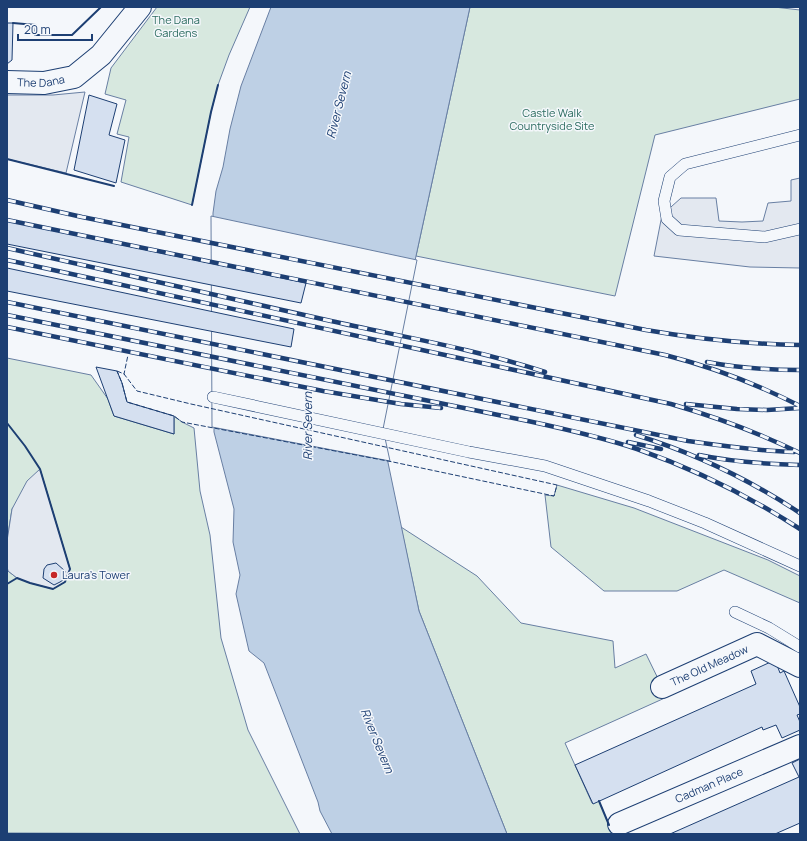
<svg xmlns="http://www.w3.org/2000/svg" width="807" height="841" viewBox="0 0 807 841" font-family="Manrope,sans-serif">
  <rect width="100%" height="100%" fill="#f4f7fb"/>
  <path fill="#d7e8df" stroke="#687fa3" d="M157 7H250L229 55 218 85 211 112 192 205 121 182 129 137 117 134 126 100 105 94 111 68Z
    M470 7H774L800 10V99L655 135 615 296 416 256Z
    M7 358 91 375 108 399 114 416 174 434V416L182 422 194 428 200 491 210 535 221 638 248 730 300 834 7 833V566L8 571 17 578 30 583 70 569 40 469 12 509 7 541Z
    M557 485 634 508 768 560 800 576V603L724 570 677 591H604L551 547 545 495 554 496Z
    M401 527 477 576 521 623 613 641 615 668 646 654 667 697 565 743 592 803 599 801 613 834H507L419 611Z"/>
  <path fill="#e3e8f0" stroke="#687fa3" d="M85 92 66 173 7 159V95H53Z
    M800 178V268L750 267 654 256 662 215 681 198H716L719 221 742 222 763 221 768 203 791 201V180Z
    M40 469 70 569 65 582 53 589 30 583 17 578 8 571 7 566V541L12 509 27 481Z"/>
  <path fill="#bed0e5" stroke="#687fa3" d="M271 7H470L416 256 381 429 419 611 507 834H332L320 811 318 802 264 663 249 651 236 594 240 575 233 542 234 509 214 432 213 213 216 191 223 167 230 129 241 86Z"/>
  <path fill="#f4f7fb" stroke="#687fa3" d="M211 216 417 260 383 429 390 461 212 427Z"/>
  <path fill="#d5e0f0" stroke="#1d3f73" d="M7 23H13L12 60 7 64Z
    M89 95 117 104 109 135 125 140 116 183 74 170Z
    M7 221 306 283 301 303 7 244Z
    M7 268 294 329 291 347 7 291Z
    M96 367 117 371 122 383 127 402 174 416V434L114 416Z
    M56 563 65 571 63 580 60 582 54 585 43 578 44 569 47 565Z
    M775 660 780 673 784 671 800 707V714L797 715 800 722V730L782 738 776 725 763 730 762 727 593 804 575 765 756 684 751 671Z
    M800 759V823L775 834H670L799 777 792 763Z"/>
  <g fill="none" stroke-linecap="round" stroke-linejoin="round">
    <defs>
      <path id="service" d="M800 135 685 164 670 177 664 201 667 219 679 230 765 237 800 229
        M213 397 469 452 545 466 649 501 705 523 800 566
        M735 612 769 628 800 647"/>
      <g id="minor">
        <path id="s1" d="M7 82 44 83 74 77 101 55 140 7"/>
        <path id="s2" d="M662 687 757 644 800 666"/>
        <path id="s3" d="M619 824 800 746"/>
      </g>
    </defs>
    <use href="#service" stroke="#1d3f73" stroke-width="12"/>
    <use href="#minor" stroke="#1d3f73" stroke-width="24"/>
    <use href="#service" stroke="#f4f7fb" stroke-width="11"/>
    <use href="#minor" stroke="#f4f7fb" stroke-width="22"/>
    <defs>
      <path id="rail" d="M7 200 82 217 646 330C697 339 748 344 800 345
        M7 220 665 355C712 367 757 384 800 406
        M7 248C115 272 223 297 331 321 403 337 475 349 545 372
        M7 260 671 404C716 417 757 432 800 453
        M7 302 688 441C723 446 759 451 794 452
        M7 315 528 421C565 429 601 437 637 449 694 469 749 496 800 529
        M7 327 323 391 401 404 441 408
        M707 362C738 368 769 370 800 370
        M686 404 737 409 767 410 800 408
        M636 435C694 453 750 480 800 513
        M628 442 661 449
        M699 455C732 462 766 464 800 465"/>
    </defs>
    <use href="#rail" stroke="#1d3f73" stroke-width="4.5"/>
    <use href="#rail" stroke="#f4f7fb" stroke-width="3" stroke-dasharray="9" stroke-linecap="butt"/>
    <path stroke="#1d3f73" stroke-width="1" stroke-dasharray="5 2" stroke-linecap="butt" d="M117 371 124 374 137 391 191 404 557 485 554 496 393 462 182 422 174 416 127 402 122 383Z
      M125 375 124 374 128 355"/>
    <path stroke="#1d3f73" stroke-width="2" d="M13 23 36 25 35 35H72L101 7
      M7 159 114 186
      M192 205 211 112 218 85
      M7 423 25 446 40 469 70 569 65 582 53 589 30 583 17 578 7 584
      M599 801 609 825"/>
  </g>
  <circle fill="#c62828" stroke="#f4f7fb" stroke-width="1.5" cx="54" cy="575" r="4"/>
  <g text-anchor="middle" stroke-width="3" stroke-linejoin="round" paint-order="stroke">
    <g font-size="11" fill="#2c6c60" stroke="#f4f7fb">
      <text x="176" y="24">The Dana<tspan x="176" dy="13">Gardens</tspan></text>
      <text x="552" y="117">Castle Walk<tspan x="552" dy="13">Countryside Site</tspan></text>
    </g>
    <g font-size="11" fill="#1d3f73" stroke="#f4f7fb">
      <text dy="4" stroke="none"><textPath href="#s1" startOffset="34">The Dana</textPath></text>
      <text dy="4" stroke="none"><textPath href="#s2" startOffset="52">The Old Meadow</textPath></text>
      <text dy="4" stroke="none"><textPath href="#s3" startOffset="98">Cadman Place</textPath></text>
    </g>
    <g font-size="11" fill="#1d3f73" stroke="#f4f7fb" text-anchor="start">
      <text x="62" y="579">Laura's Tower</text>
    </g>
    <g font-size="12" font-style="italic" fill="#1d3f73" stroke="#f4f7fb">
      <text transform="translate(339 105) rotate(-76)" y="4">River Severn</text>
      <text transform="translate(308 426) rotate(-90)" y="4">River Severn</text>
      <text transform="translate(377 741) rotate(68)" y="4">River Severn</text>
    </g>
  </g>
  <rect width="807" height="841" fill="none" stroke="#1d3f73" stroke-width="16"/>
  <path d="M18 34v6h74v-6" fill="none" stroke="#1d3f73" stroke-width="2"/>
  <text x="24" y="34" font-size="12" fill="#1d3f73" stroke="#f4f7fb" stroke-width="3" paint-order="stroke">20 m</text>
</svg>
